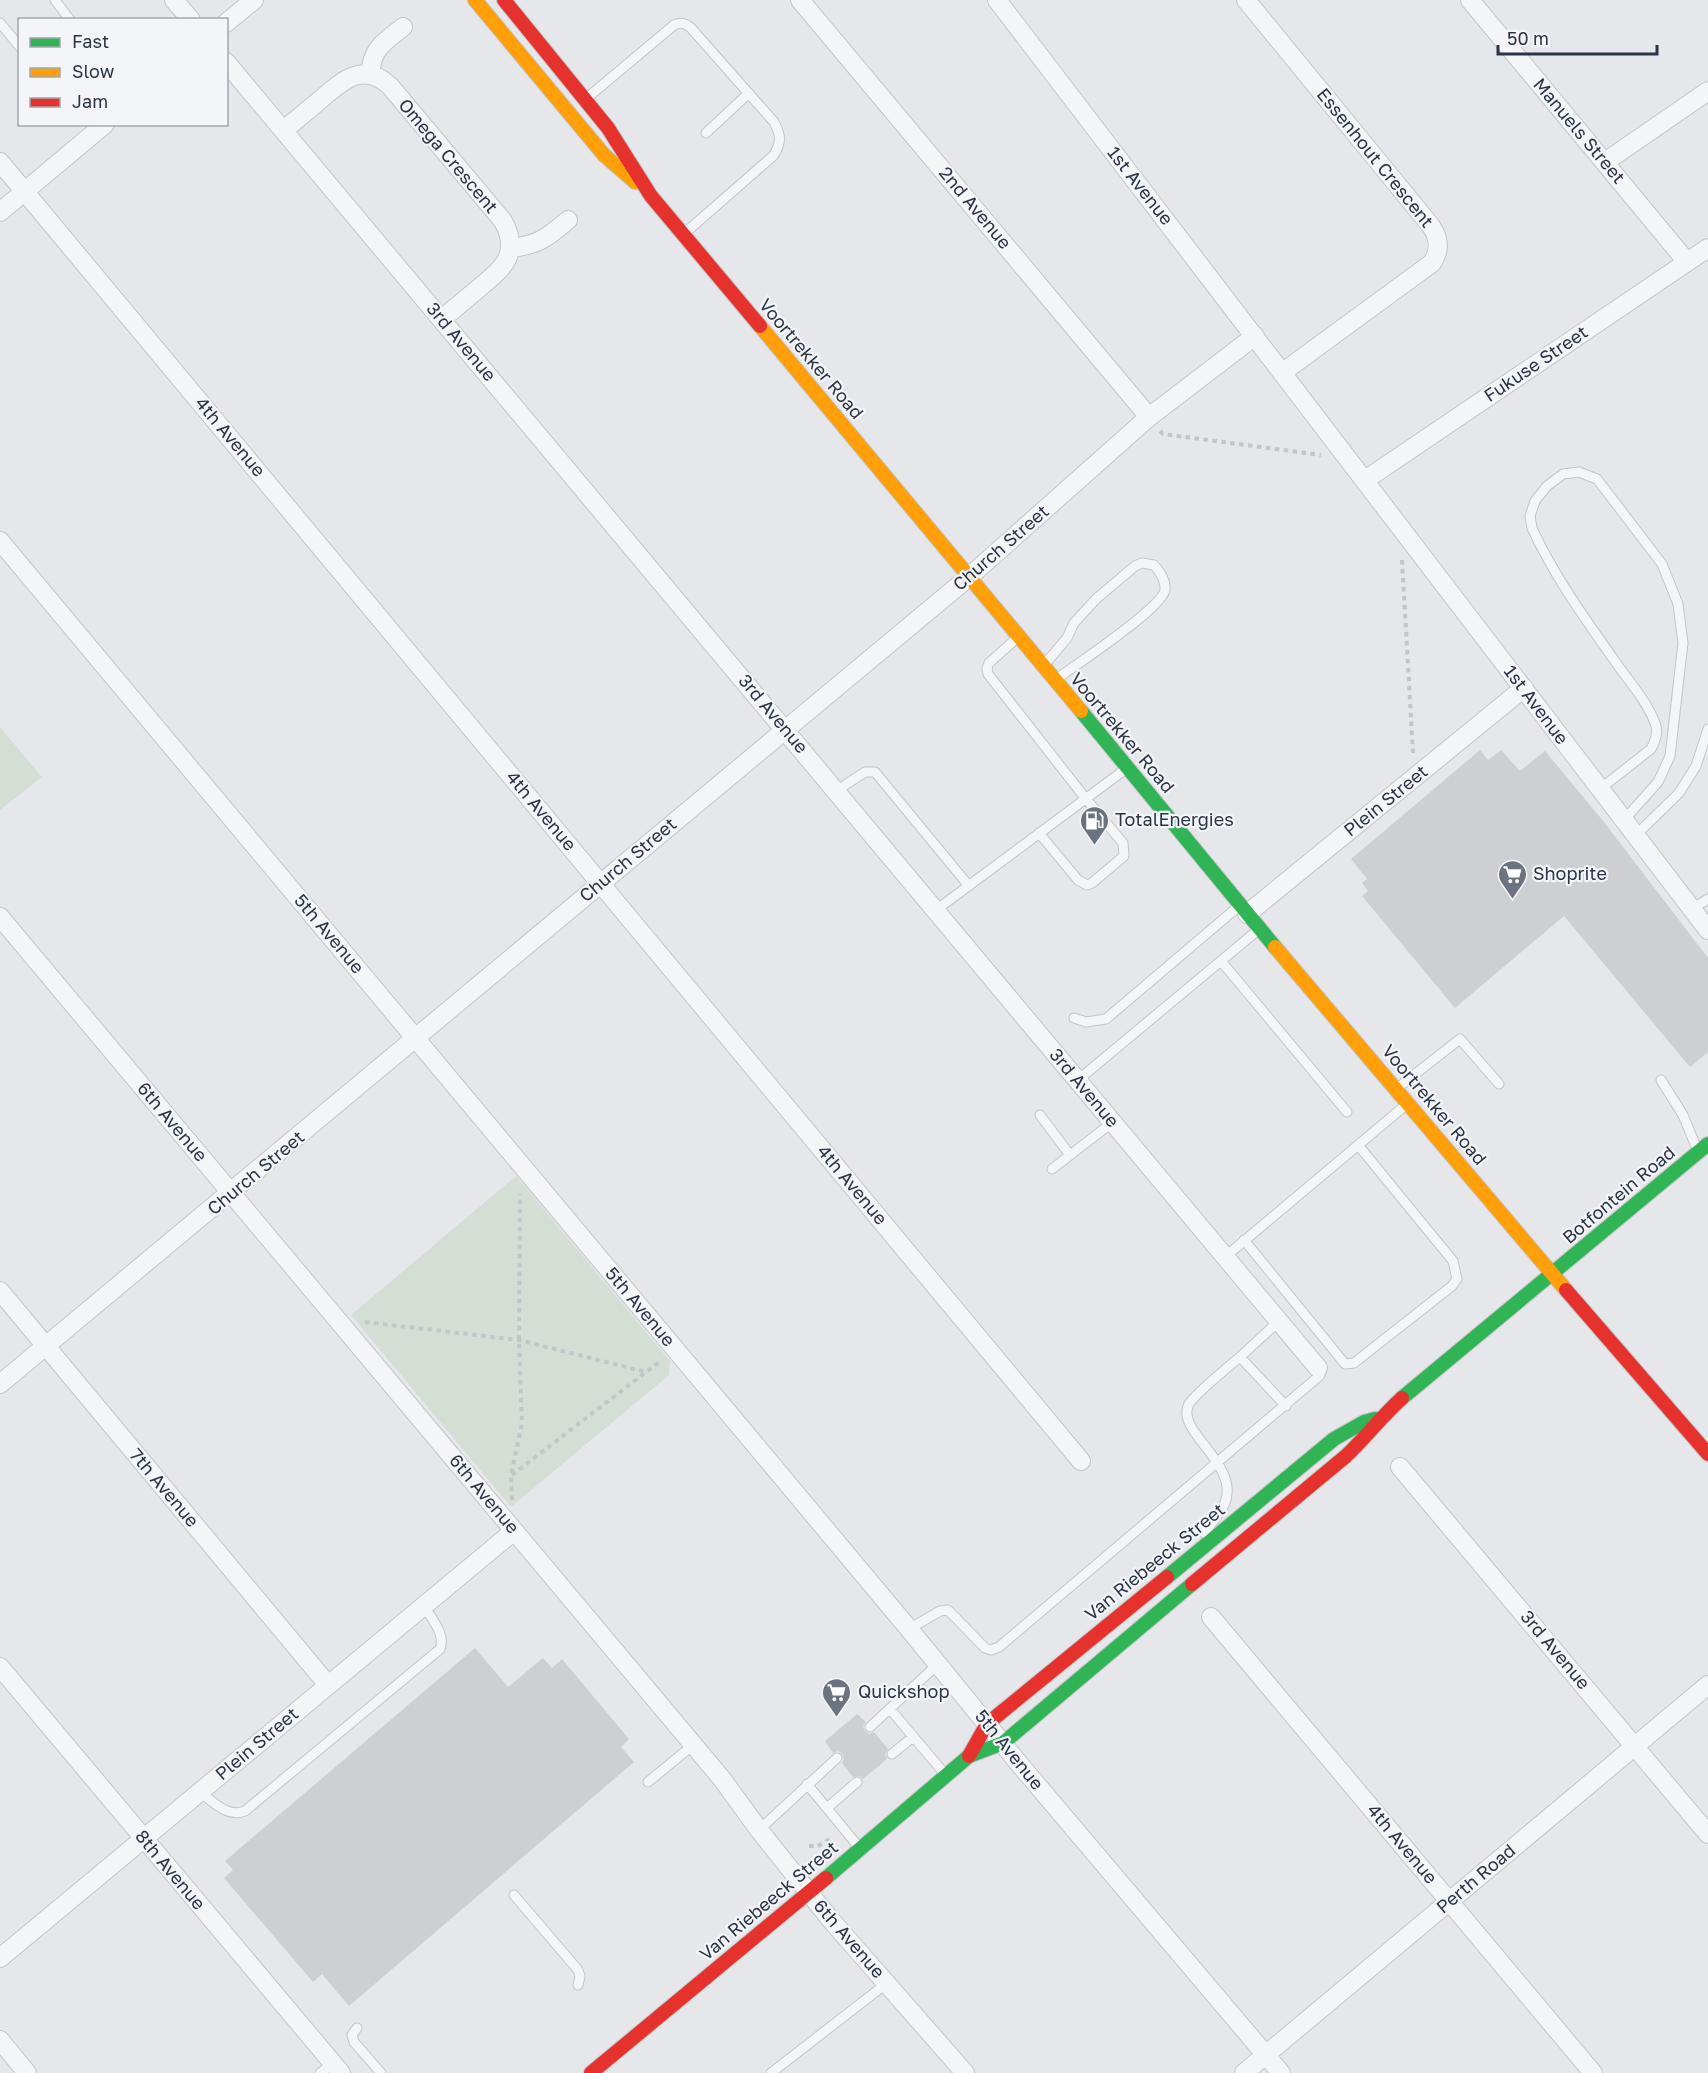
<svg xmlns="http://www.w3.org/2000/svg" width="1708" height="2073" viewBox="0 0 1708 2073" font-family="'Golos Text',sans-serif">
  <rect width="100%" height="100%" fill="#e5e7ea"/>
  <path fill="#d5ded5" d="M0 727 42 777 0 810Z
    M516 1176 670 1361 669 1375 511 1507 351 1315Z"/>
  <path fill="#cdcfd3" d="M1480 750 1488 760 1501 750 1520 771 1545 751 1604 822 1708 958V1052L1690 1067 1564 916 1455 1008 1362 896 1368 891 1362 883 1367 879 1351 859Z
    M475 1648 508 1687 543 1658 552 1668 562 1659 629 1739 621 1747 634 1762 349 2006 322 1974 313 1982 224 1878 233 1870 225 1861Z
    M857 1714 866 1722 863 1726 865 1731 869 1734 874 1732 888 1749 885 1754 887 1759 863 1779 859 1776 853 1777 842 1763 844 1759 842 1754 838 1751 833 1753 825 1741Z"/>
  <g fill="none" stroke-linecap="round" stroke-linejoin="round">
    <defs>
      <path id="lane" d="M55 0 70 20
        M0 23 20 47
        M587 98 674 25C681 22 685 23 691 28L774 122C781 135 782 143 773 156L685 233
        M706 133 749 93
        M1018 637 989 663 987 668 988 674 1086 799 1123 843 1124 856 1092 883 1087 885 1078 880 1039 833
        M1045 664 1067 638 1074 623 1096 599 1135 566 1142 563 1154 565C1160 572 1166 580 1165 590 1161 609 1077 664 1058 678
        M1600 789 1651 749C1655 741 1659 732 1655 723 1646 699 1626 678 1612 657 1583 616 1553 574 1532 528L1530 516 1535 501 1547 486 1563 474 1579 472 1597 479 1662 564 1678 604 1683 643 1670 756 1658 782 1624 820
        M836 791 865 772H875L969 886
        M1636 835 1679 793 1696 766 1708 729
        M1692 909 1708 899
        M936 910 1127 768
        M1221 961 1347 1112
        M1074 1018 1086 1022 1106 1019 1239 906
        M1078 1080 1258 930
        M1661 1080 1683 1115 1697 1149
        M1396 1089 1460 1039 1499 1084
        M1040 1115 1070 1155
        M1052 1169 1113 1122
        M1244 1240 1345 1364 1354 1363 1452 1286 1457 1279 1453 1261 1358 1145
        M1225 1257 1407 1104
        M1240 1357 1279 1321
        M1204 1533C1211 1524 1220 1513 1225 1503 1240 1463 1174 1431 1189 1404 1196 1393 1228 1367 1240 1357L1286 1406
        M909 1629 940 1611 948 1610 985 1648 991 1650 999 1647 1318 1377 1320 1375 1318 1368
        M890 1709 944 1773
        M870 1727 938 1664
        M892 1754 913 1737
        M648 1782 693 1745
        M807 1784 858 1846
        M200 1792C213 1802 228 1818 245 1811L440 1649C446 1634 431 1618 424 1606
        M827 1808 857 1782
        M759 1830 837 1758
        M514 1895 578 1970 580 1976 578 1985
        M357 2028 352 2035 354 2042 381 2073
        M320 2073 333 2063
        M771 2073 887 1983"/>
      <path id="street" d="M174 0 191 20
        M800 0 1149 417
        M997 0 1708 930
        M1246 0 1431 226C1440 239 1440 251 1432 263L1283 372
        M1470 0 1687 262
        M226 23 254 0
        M226 62 1318 1368
        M370 75C372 48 383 43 403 27
        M284 130C296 120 308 110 320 100 342 81 363 61 390 86L503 221C521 254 503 268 479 288 467 298 454 309 442 319
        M0 162 1081 1461
        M1605 162 1708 91
        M0 212 105 124
        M511 248C538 245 547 238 568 220
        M1365 480 1708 248
        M0 541 909 1629 1021 1766 1281 2073
        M1247 914 1524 688
        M0 917 722 1779 759 1830 830 1919 965 2073
        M0 1291 328 1685
        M0 1384 970 576 1149 417 1255 336
        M1400 1467 1708 1834
        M1211 1617 1593 2073
        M0 1667 341 2073
        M0 1958 514 1531
        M0 2040 27 2073
        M1244 2073 1708 1685"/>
      <path id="fast" d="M1081 711 1275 947
        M1402 1398 1708 1144
        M1167 1577 1334 1439 1364 1422 1375 1419
        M826 1878 969 1756 1003 1743 1192 1584"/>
      <path id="slow" d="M475 0 604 155 635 182
        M760 326 1081 711
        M1275 947 1566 1290"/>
      <path id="jam" d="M504 0 608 128 651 196 760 326
        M1566 1290 1708 1454
        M1192 1584 1346 1456C1366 1437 1382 1416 1402 1398
        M969 1756 987 1724 1167 1577
        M591 2073 826 1878"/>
    </defs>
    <use href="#lane" stroke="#c3c5c8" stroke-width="11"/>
    <use href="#street" stroke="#c3c5c8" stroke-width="20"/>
    <use href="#fast" stroke="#c3c5c8" stroke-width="16"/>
    <use href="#slow" stroke="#c3c5c8" stroke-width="16"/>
    <use href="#jam" stroke="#c3c5c8" stroke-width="16"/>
    <path stroke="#c3c5c9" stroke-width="4" stroke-dasharray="4.5 4.5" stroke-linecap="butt" d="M1160 431 1163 434 1321 455
      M1402 560 1413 753
      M365 1322 519 1340 646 1372 661 1361
      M512 1475 646 1372
      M512 1500 511 1475 522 1424 519 1340 520 1194
      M809 1846H818L833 1837"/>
    <use href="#lane" stroke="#f4f5f6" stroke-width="9"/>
    <use href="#street" stroke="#f4f5f6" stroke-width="18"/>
    <use href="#fast" stroke="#30b455" stroke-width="14"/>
    <use href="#slow" stroke="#ff9f0a" stroke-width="14"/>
    <use href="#jam" stroke="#e5322d" stroke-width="14"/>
  </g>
  <defs>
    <symbol id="fuel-pin" viewBox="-11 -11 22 30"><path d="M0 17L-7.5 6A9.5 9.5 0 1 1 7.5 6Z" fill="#6b737f" stroke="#f3f5f9"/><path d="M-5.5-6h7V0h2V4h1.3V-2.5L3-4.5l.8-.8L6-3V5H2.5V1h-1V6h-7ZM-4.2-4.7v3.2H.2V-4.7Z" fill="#fff"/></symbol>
    <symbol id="supermarket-pin" viewBox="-11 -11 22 30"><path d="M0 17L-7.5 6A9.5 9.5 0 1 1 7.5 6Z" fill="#6b737f" stroke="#f3f5f9"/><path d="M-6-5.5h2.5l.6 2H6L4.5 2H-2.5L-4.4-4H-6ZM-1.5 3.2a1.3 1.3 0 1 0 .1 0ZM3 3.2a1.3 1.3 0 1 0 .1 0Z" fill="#fff"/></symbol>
  </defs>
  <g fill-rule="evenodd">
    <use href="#fuel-pin" x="1078" y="804" width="33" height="45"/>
    <use href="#supermarket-pin" x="1496" y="858" width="33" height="45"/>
    <use href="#supermarket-pin" x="820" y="1676" width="33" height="45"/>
  </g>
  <g text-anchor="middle" stroke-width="4.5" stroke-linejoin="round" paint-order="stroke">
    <g font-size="18" fill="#2a3445" stroke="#f3f5f9">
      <text transform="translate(1579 131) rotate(50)" y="6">Manuels Street</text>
      <text transform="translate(448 156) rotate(50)" y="6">Omega Crescent</text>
      <text transform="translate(1375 158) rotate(51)" y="6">Essenhout Crescent</text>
      <text transform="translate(1140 186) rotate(52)" y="6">1st Avenue</text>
      <text transform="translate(975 208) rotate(50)" y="6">2nd Avenue</text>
      <text transform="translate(461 342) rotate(50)" y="6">3rd Avenue</text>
      <text transform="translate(811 359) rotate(50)" y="6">Voortrekker Road</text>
      <text transform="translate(1536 364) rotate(-34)" y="6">Fukuse Street</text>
      <text transform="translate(230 437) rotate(50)" y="6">4th Avenue</text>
      <text transform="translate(1001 548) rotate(-41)" y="6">Church Street</text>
      <text transform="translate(1536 705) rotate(53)" y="6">1st Avenue</text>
      <text transform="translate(773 714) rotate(50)" y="6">3rd Avenue</text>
      <text transform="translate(1122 733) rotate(50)" y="6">Voortrekker Road</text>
      <text transform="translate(1386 801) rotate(-39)" y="6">Plein Street</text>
      <text transform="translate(541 811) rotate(50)" y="6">4th Avenue</text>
      <text transform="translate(628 860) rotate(-40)" y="6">Church Street</text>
      <text transform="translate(329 934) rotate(50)" y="6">5th Avenue</text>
      <text transform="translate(1084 1088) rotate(50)" y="6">3rd Avenue</text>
      <text transform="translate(1434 1105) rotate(50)" y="6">Voortrekker Road</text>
      <text transform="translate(172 1122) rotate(50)" y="6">6th Avenue</text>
      <text transform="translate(256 1173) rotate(-40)" y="6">Church Street</text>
      <text transform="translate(852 1185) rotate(50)" y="6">4th Avenue</text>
      <text transform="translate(1619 1195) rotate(-40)" y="6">Botfontein Road</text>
      <text transform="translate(640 1307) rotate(50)" y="6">5th Avenue</text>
      <text transform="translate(164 1488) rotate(50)" y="6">7th Avenue</text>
      <text transform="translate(484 1494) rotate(50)" y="6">6th Avenue</text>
      <text transform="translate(1155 1562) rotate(-39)" y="6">Van Riebeeck Street</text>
      <text transform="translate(1555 1650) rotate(50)" y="6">3rd Avenue</text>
      <text transform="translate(257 1744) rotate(-40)" y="6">Plein Street</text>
      <text transform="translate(1009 1750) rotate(51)" y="6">5th Avenue</text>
      <text transform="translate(1402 1844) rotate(50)" y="6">4th Avenue</text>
      <text transform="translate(170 1870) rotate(50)" y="6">8th Avenue</text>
      <text transform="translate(1476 1879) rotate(-40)" y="6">Perth Road</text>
      <text transform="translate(769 1901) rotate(-40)" y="6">Van Riebeeck Street</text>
      <text transform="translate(849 1939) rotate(49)" y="6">6th Avenue</text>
    </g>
    <g font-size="18" fill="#2a3445" stroke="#f3f5f9" text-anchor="start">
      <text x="1115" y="826">TotalEnergies</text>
      <text x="1533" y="880">Shoprite</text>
      <text x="858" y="1698">Quickshop</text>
    </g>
  </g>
  <rect x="18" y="18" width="210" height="108" fill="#f3f5f9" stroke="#a3a8b1" stroke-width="1.5"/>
  <rect x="30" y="38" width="30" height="9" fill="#30b455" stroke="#a3a8b1" stroke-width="1.5"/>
  <text x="72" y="48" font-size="18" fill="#2a3445">Fast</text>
  <rect x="30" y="68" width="30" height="9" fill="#ff9f0a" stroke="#a3a8b1" stroke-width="1.5"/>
  <text x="72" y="78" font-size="18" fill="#2a3445">Slow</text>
  <rect x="30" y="98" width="30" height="9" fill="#e5322d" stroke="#a3a8b1" stroke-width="1.5"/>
  <text x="72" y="108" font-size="18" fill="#2a3445">Jam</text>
  <path d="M1498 45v9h159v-9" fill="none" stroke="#2a3445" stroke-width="3"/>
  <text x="1507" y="45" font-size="18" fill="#2a3445" stroke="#f3f5f9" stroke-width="4.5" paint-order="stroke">50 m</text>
</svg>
